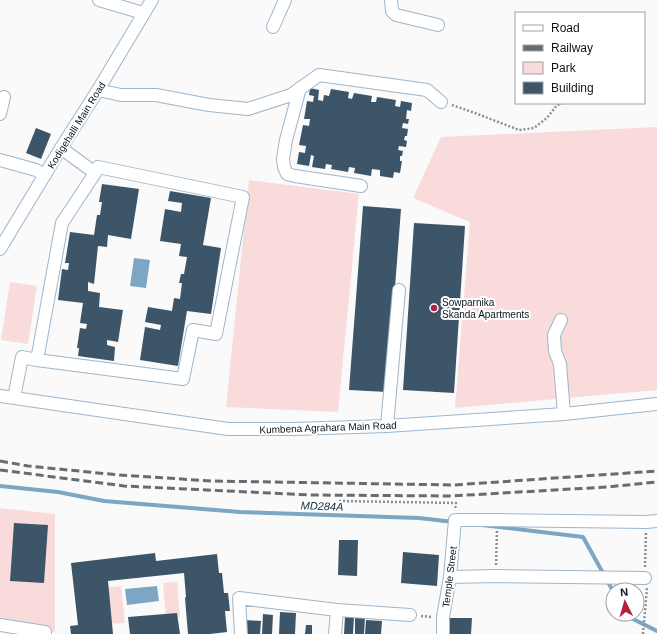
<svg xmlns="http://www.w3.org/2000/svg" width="657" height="634" viewBox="0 0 657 634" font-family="Arial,sans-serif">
  <rect width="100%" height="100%" fill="#fafafa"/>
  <path fill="#fadbdb" d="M657 126V390L455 408 470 222 413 198 441 137 657 127Z
    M249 180 359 194 338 412 226 407Z
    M10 282 37 286 28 344 1 340Z
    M0 508 55 514V632L0 621Z
    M177 582 180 617 166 618 163 583Z
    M121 586 125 623 108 624 105 588Z"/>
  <path fill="#7da5c4" d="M134 258 150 260 146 288 130 286Z
    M157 586 159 601 127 605 125 589Z"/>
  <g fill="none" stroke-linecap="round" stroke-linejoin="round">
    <path stroke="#7da5c4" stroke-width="4" d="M0 486 58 492 104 501 240 512 419 518 454 522
      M482 525 583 537 613 591
      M626 614 627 616 657 631"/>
  </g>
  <path fill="#3d5568" d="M310 88 319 90 318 100 323 101 324 95 329 96 331 89 349 92 348 98 352 99 354 93 372 96 371 102H376L377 97 396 100 395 106 400 107 401 101 412 103 411 111 407 110 406 119H409L408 124 403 123 402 128 408 129 407 136H405L404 140 407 141 406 147 399 146 398 150 403 151 402 156H400V161H402L400 173 394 172 393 178 380 176V170L372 169 371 176 354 173 355 168 349 167 348 172 331 169 332 165 326 164 325 169 312 167 314 156 311 155 309 166 297 164 299 152 305 153 306 146 299 145 303 125 309 126 310 119H304L307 101 313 102 314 96 309 95Z
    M36 128 51 134 41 159 26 153Z
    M102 184 139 189 131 239 108 235 107 247 98 246 94 284 88 282V291L100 293 99 307 123 310 118 342 107 340V345L115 347 114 361 78 356 79 348H77L80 328 86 329 87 324 80 323 83 303 58 300 62 269 68 270 69 263H65L70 232 94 235 97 215H100L102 202H99Z
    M170 191 211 198 203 245 221 248 211 314 187 311 178 366 140 360 145 327 160 330 161 325 145 322 148 307 172 311 174 298 180 299 182 283H179L181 274H184L187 257 179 256 181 244 160 241 165 209 181 212 182 203 168 201Z
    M363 206 401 209 387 392 349 390Z
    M414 223 465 226 454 393 403 390Z
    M14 523 48 525 44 583 10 581Z
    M339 540H358L357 576 338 575Z
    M403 552 439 555 437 586 401 583Z
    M155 553 156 561 217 554 219 573H222L224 593H228L230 611H225L227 632 210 634H188L185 598 186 597 184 573 108 581 113 634H71L70 626 78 625 71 563Z
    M280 612 296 613 295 634H279Z
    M177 613 180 634H130L128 617Z
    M263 614 273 615 272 634H262Z
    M345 617H354L353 634H344Z
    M355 617H365L364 634H355Z
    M449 618H472L471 634H448Z
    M244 620 261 621 260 634H243Z
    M366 620 382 621 381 634H365Z
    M306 625H312V634H305Z"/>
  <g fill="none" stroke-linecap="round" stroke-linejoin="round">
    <defs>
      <path id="minor" d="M99 0 143 13
        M391 0 392 11 396 15 438 25
        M273 27 285 0
        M300 88 286 140 283 159 284 167 287 174 295 176 361 186
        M98 90 121 95H156L209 105 248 109 291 95 319 75 427 90 441 102
        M0 114 4 97
        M61 148 95 173
        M0 160 36 170 45 175
        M0 249 61 148 98 90 152 0
        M561 320 554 335 555 351 560 364 564 414
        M0 396 228 429H294L387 426 564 414 657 404
        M14 398 22 357 37 360 183 379 193 330 216 334 243 197 98 167 95 173 62 223 37 360
        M387 426 399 290
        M450 577 496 576 645 578
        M0 625 45 632V634
        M241 634 239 598 337 610 410 615
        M335 634 337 610
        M443 634V617L450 577 455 520H498L646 522 657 521"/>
    </defs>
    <use href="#minor" stroke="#9cb6cc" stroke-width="14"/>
    <path stroke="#8b8f93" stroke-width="2.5" stroke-dasharray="2 2" stroke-linecap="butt" d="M452 105 475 113 519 130 534 128 547 118 557 105 563 103
      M339 501 456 503 455 510
      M496 565 497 530
      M645 567 646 532
      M421 616 432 617
      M643 634 647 588"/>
    <use href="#minor" stroke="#fff" stroke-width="12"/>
    <path stroke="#666c71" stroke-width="3" stroke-dasharray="8 4" stroke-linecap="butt" d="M0 461 28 466 119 475 212 481 454 485 657 471
      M0 470 124 486 311 495 451 496 607 487 657 482"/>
  </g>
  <circle fill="#b4213f" stroke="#fff" stroke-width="1.5" cx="434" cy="308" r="4"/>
  <g text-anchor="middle" stroke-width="4" stroke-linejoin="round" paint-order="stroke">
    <g font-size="10" fill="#0b151d" stroke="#fff">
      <text transform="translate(76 125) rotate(-58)" y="4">Kodigehalli Main Road</text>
      <text transform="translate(328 427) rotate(-2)" y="4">Kumbena Agrahara Main Road</text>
      <text transform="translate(449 577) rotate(-83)" y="4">Temple Street</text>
    </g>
    <g font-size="10" fill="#0b151d" stroke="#fff" text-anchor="start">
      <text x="442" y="306">Sowparnika<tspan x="442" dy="12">Skanda Apartments</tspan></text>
    </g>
    <g font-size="11" font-style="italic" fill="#0d2f45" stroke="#fff">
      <text transform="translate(322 506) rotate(2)" y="4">MD284A</text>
    </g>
  </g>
  <rect x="515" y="12" width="130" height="92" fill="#ffffff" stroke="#9da1a5"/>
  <rect x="523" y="25" width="20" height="6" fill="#ffffff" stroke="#9da1a5"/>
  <text x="551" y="32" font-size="12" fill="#0b151d">Road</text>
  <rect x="523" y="45" width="20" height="6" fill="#666c71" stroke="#9da1a5"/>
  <text x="551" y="52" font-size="12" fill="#0b151d">Railway</text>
  <rect x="523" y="62" width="20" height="12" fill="#fadbdb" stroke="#9da1a5"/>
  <text x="551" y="72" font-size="12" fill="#0b151d">Park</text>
  <rect x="523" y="82" width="20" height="12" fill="#3d5568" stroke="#9da1a5"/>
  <text x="551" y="92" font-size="12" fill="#0b151d">Building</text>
  <g transform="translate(625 602) rotate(355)"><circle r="19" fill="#ffffff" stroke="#9da1a5"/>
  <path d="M0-3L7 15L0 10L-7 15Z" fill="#b4213f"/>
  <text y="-6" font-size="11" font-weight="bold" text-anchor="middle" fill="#0b151d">N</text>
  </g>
</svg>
